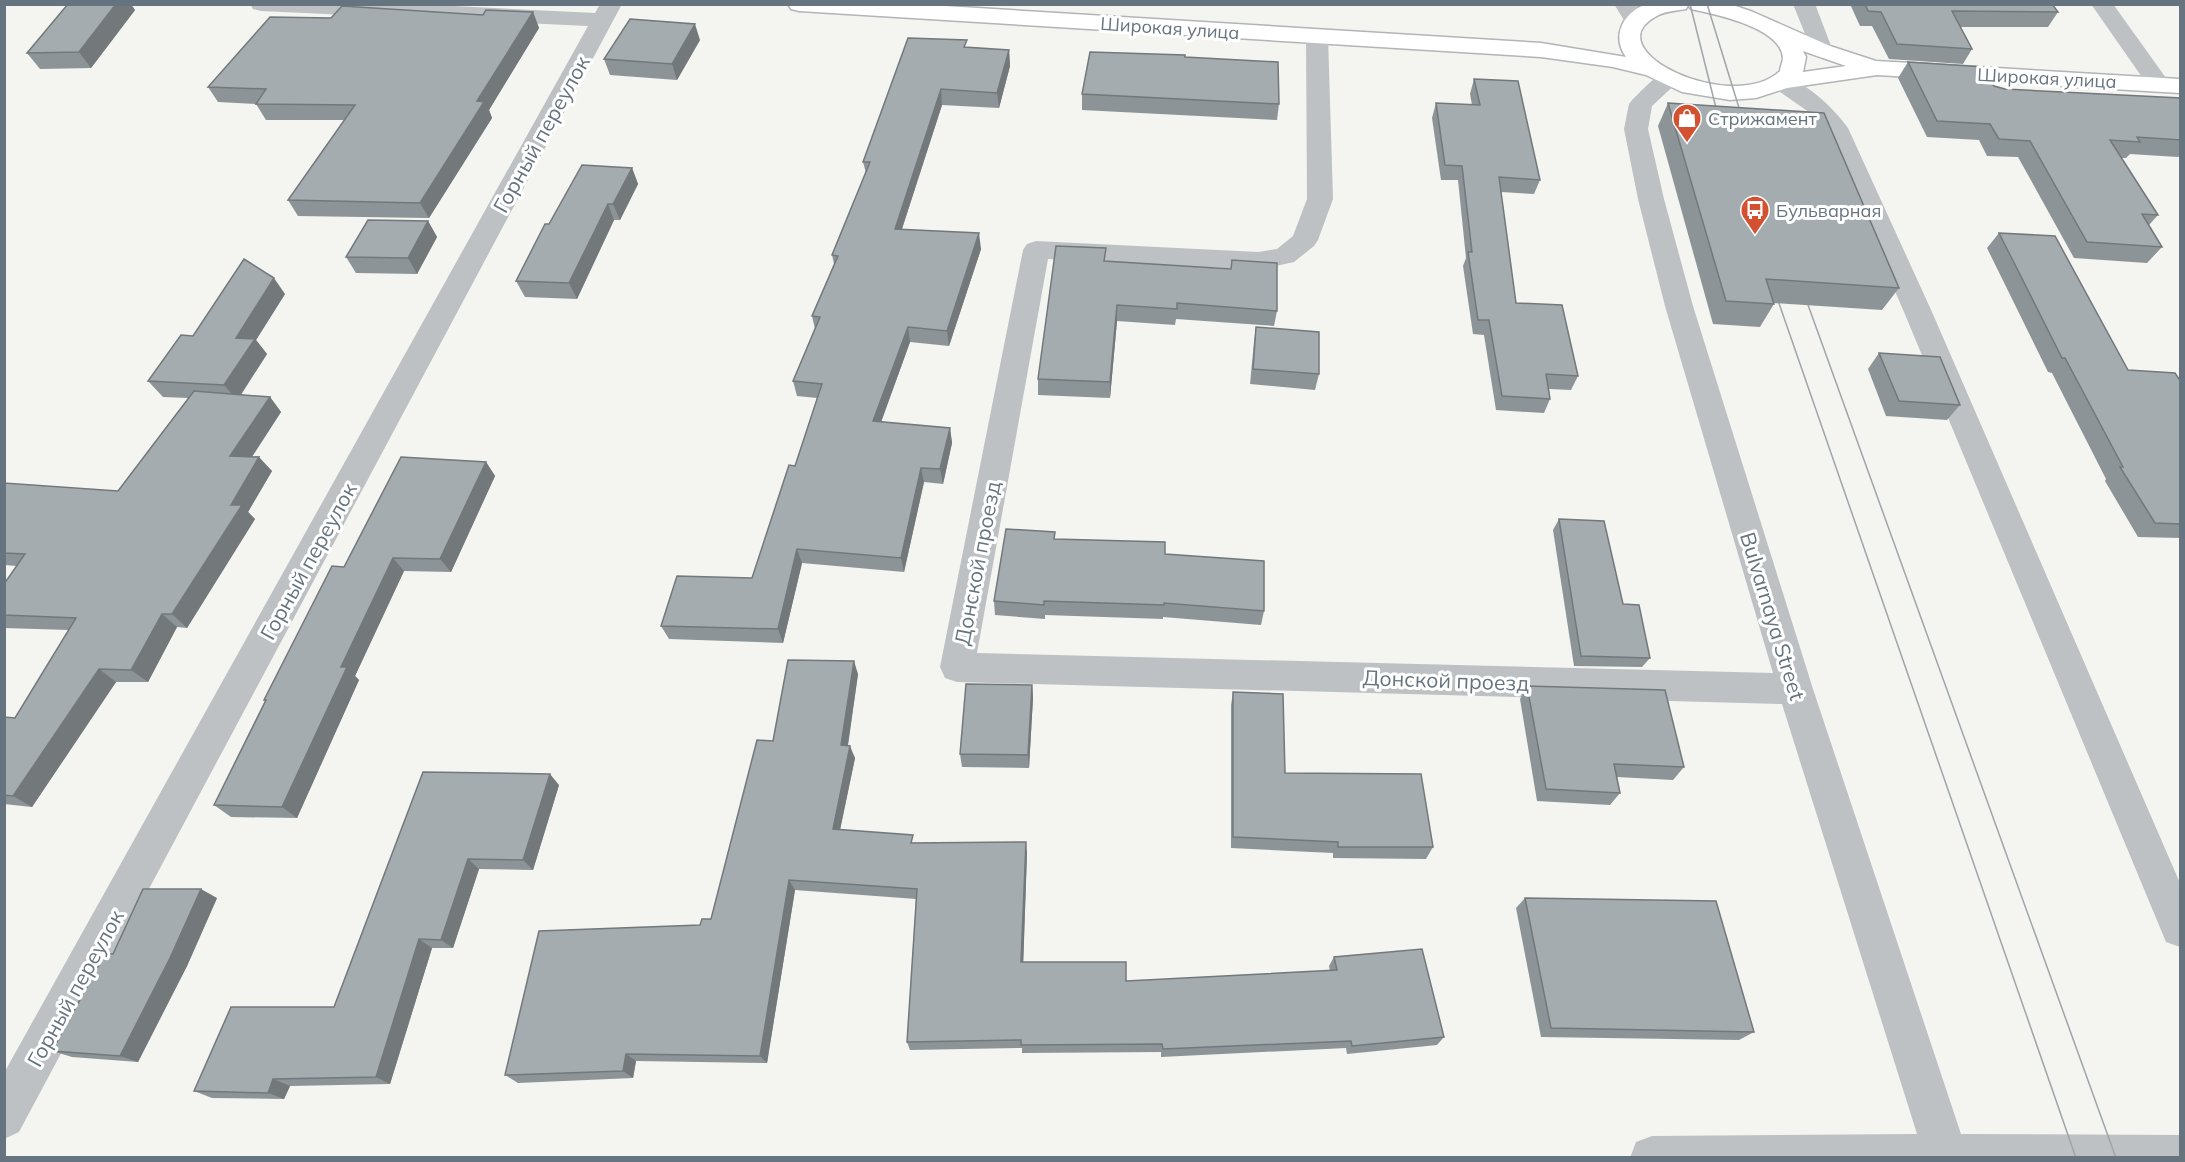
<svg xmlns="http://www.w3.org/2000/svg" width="2185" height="1162" font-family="Mulish,sans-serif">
  <rect width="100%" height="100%" fill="#f4f4f0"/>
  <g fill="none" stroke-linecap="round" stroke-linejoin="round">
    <g stroke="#b1b5b8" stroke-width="3">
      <path id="major" d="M788,4H913L1541,43L1626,57C1611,36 1623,13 1646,4H1730L1753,12L1830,46L1876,61L2180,79V93L1877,75L1787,88L1756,98L1730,100L1682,92L1646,75L1613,67L1541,57L799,11L791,9ZM1688,5L1691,9C1714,14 1781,27 1783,58C1783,62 1780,67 1780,71C1733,115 1595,51 1655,17C1664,11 1675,11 1686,9ZM1803,51L1846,66L1803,72L1806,57Z"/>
    </g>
    <g fill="#bdc1c4" fill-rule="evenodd">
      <path d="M250,4H412L595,13L600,4H622L19,1132L4,1139V1073L588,26L261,11L253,9Z"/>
      <path d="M1614,4H1636L1646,20L1643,25L1635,27L1627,25Z"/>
      <path d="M1793,4H1815L1833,51L1830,56L1822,58L1814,56Z"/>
      <path d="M2091,4H2113L2171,85L2167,90L2159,92L2151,90Z"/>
      <path d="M1317,30L1325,32L1328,37L1333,199L1318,240L1314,246L1294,262L1258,270L1048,259L977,653L1773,673L1665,306L1638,199L1624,129L1629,104L1633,99C1646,87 1658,69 1677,74L1681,79L1652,106L1648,129L1664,199L1693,306L1813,689L1961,1134L2180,1135V1158H1630L1636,1142L1652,1136L1917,1134L1782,704L957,682L945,678L940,667L1023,250L1027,244L1036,241L1258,252L1277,249L1293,236L1307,199L1306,37L1309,32Z"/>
      <path d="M1781,75C1805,81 1834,108 1848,128L1932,312L2180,883V947L2166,942L1904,312L1825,130L1813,115L1773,87L1769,82L1773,77Z"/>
    </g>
    <use href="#major" fill="#fff" fill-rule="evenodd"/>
    <g stroke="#9fa5a9" stroke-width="1.5">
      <path d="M1690,4L1720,124"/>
      <path d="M1707,4L1744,124"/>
      <path d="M1774,289L2076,1158"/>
      <path d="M1803,291L2116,1158"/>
    </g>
  </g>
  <g fill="#8d9497">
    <path d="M1850,4H2052L2058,12L2048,27H1960L1972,49L1963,64L1889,59L1872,26H1860Z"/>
    <path d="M135,10L91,68L40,69L27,53Z"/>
    <path d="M533,12L539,28L489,110L492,118L429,218L298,216L288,200L344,120H266L256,104L218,102L208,87L483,15Z"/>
    <path d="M700,40L677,80L610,75L604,59Z"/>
    <path d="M967,47L1009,50L1010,66L999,108L942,105L902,229L981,249L949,346L910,342L881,422L950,428L952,443L943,484L924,482L904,572L802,563L783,643L669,639L661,626L752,578L795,466L817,398L797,396L793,381L815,329L812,316L834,264L832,255L866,173L863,162Z"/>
    <path d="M1185,57L1279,104L1277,120L1082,110V94Z"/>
    <path d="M1908,62L2005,89L2181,98V155L2178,157L2130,154L2126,158H2121L2158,215L2149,225L2162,247L2147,263L2074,258L2018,157L1987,156L1979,140L1927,137L1898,78Z"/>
    <path d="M1474,79L1540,180L1534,194L1501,192L1516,303L1578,376L1571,390L1549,389L1550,399L1544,413L1496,410L1484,335L1473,334L1463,266L1466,258L1458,180H1441L1432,118L1436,103L1472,105L1470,94Z"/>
    <path d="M1668,103L1899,288L1882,310L1774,303V304L1760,327L1713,324L1658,126Z"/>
    <path d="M632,168L638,184L620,220H614L577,299L525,297L516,281L549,224Z"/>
    <path d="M428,221L437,237L417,274L356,273L346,257Z"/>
    <path d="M1999,233L2128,370L2181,382V538L2138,537L2105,481L2106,479L2052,373L2048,372L1987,248Z"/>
    <path d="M1232,260L1277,311L1274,326L1176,319L1175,325L1117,321L1110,398L1038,395V379L1106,261L1231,269Z"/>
    <path d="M285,294L256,340L267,354L241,395L270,397L281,412L252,457L272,471L248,512L255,519L187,628L177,627L148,682H116L32,807L4,804V717L15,718L69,630L4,628V584L17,566L4,565V483L118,491L188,398L163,397L148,381L193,336Z"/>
    <path d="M1256,327L1319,374L1315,390L1250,384L1254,342Z"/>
    <path d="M1879,353L1960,405L1947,420L1886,416L1868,369Z"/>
    <path d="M486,462L495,476L451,572L404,571L355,676L359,680L297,818L231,817L214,805L265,701L264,700L344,567Z"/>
    <path d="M1559,519L1623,604L1650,658L1642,667L1574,666L1553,530Z"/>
    <path d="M1055,539L1165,554L1264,611L1261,625L1163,617V619L1045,615V619L995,615L994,601Z"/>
    <path d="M858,674L848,746L855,758L840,829L915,843L1027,853L1023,962L1126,981L1330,971L1329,966L1334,957L1444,1037L1437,1045L1347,1054L1346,1048L1161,1057V1052L1022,1053V1048L910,1050L907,1042L916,899L795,890L767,1063L636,1061L633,1078L518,1083L505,1075L700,925L711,919L773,741Z"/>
    <path d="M1032,685L1033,698L1029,768L962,767L960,754Z"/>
    <path d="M1527,686L1684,767L1673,780L1617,777L1620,793L1610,805L1537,801L1520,699Z"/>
    <path d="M1233,692L1285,773L1433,847L1426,859L1333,858V853L1231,848V705Z"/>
    <path d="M423,772L559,785L533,870L479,869L453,948H432L390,1084L290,1086L284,1099L212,1098L194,1091L334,1007Z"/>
    <path d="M217,898L187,966L138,1062L72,1057L52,1051L113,954Z"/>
    <path d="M1525,898L1754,1032L1739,1040L1541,1037L1516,908Z"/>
  </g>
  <g fill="#73787b">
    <path d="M116,4H131L135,10L91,68L79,52Z"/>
    <path d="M533,12L539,28L489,110L492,118L429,218L420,203L477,101Z"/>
    <path d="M695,24L700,40L677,80L672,64Z"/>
    <path d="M1009,50L1010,66L999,108L997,93Z"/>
    <path d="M941,89L942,105L897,244L895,229Z"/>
    <path d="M632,168L638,184L620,220L613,204Z"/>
    <path d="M608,204L614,220L577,299L569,283Z"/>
    <path d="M428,221L437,237L417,274L408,258Z"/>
    <path d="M979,233L981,249L949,346L947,331Z"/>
    <path d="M274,278L285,294L256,340L267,354L237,400L224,385L236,338Z"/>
    <path d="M1117,305V321L1110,398V382Z"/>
    <path d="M908,327L910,342L876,436L873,421Z"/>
    <path d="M270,397L281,412L243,470L230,456Z"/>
    <path d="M950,428L952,443L943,484L940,469Z"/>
    <path d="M259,457L272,471L248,512L255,519L187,628L172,614L231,505Z"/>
    <path d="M486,462L495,476L451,572L440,559Z"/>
    <path d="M921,468L924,482L904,572L901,558Z"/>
    <path d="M797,549L802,563L783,643L778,629Z"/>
    <path d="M393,558L404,571L355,676L359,680L297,818L282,807L341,667Z"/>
    <path d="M162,614L177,627L148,682L131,670Z"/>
    <path d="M854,661L858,674L846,757L841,745Z"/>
    <path d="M99,669L116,682L32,807L13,796Z"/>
    <path d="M1032,685L1033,698L1029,768L1028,755Z"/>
    <path d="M850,746L855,758L838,840L833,829Z"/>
    <path d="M550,774L559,785L533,870L523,860Z"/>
    <path d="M1026,842L1027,853L1023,971L1021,962Z"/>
    <path d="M468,859L479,869L453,948L441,940Z"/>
    <path d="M789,880L795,890L767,1063L760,1056Z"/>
    <path d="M201,889L217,898L187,966L138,1062L120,1056Z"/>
    <path d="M419,939L432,948L390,1084L376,1077Z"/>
    <path d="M626,1054L636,1061L633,1078L623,1071Z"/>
    <path d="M273,1079L290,1086L284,1099L268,1093Z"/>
  </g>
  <g fill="#a4acb0" stroke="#73787b" stroke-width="1.5">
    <path d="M68,4H116L79,52L27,53Z"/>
    <path d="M1865,4H2052L2058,12L1952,11L1972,49L1897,44L1881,12L1868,11Z"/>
    <path d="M342,6L483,15L486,10L533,12L477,101L484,102L420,203L288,200L355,105L256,104L266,89L208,87L270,17L331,18Z"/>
    <path d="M630,19L695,24L672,64L604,59Z"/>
    <path d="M908,38L967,40L964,47L1009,50L997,93L941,89L895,229L979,233L947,331L908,327L873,421L950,428L940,469L921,468L901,558L797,549L778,629L661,626L677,576L752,578L789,465L795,466L822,384L793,381L820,317L812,316L838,256L832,255L870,162H863Z"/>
    <path d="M1090,52L1185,55V57L1278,62L1279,104L1082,94Z"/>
    <path d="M1908,62L1984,67L1994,86L2005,89L2181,98V140L2137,137L2140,142L2110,140L2158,215L2142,214L2162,247L2087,242L2030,141L1999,139L1990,124L1937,121Z"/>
    <path d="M1474,79L1518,81L1540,180L1499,177L1516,303L1562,305L1578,376L1546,374L1550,399L1502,396L1489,320H1478L1468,252H1472L1462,166L1445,165L1436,103L1480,105Z"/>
    <path d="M1668,103L1824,113L1899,288L1766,279L1774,304L1726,301Z"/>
    <path d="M582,165L632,168L613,204H608L569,283L516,281L545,224H549Z"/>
    <path d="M368,220L428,221L408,258L346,257Z"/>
    <path d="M1999,233L2055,236L2128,370L2175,373L2181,382V524L2155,523L2120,467H2123L2065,358H2062Z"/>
    <path d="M1056,246L1106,248L1104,261L1231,269L1232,260L1277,263V311L1177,303V309L1117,305L1110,382L1038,379Z"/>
    <path d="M244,259L274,278L236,338L255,339L224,385L148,381L181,335L193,336Z"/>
    <path d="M1256,327L1319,332V374L1253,369Z"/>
    <path d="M1879,353L1940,357L1960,405L1899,401Z"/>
    <path d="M194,391L270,397L230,456L259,457L231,505H242L172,614H162L131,670L99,669L13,796L4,795V717L15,718L76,618L4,615V584L25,554L4,553V483L118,491Z"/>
    <path d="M401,457L486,462L440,559L393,558L341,667H347L282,807L214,805L266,700H264L332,566L344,567Z"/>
    <path d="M1559,519L1604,521L1623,604L1639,605L1650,658L1581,656Z"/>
    <path d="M1006,529L1055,532L1054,539L1165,542V554L1264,561V611L1164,603V605L1044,601V605L994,601Z"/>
    <path d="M788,660L854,661L841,745L850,746L833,829L913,835L911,843L1026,842L1021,962H1126V981L1337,970L1334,957L1422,949L1444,1037L1352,1046L1351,1041L1163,1049L1162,1044L1021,1045V1040L907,1042L917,889L789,880L760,1056L626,1054L623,1071L505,1075L539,931L700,925L702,919H711L757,740L773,741Z"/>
    <path d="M966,684L1032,685L1028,755L960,754Z"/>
    <path d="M1527,686L1665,690L1684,767L1614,764L1620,793L1546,789Z"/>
    <path d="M1233,692L1283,694L1285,773L1421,774L1433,847H1338V842L1233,837Z"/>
    <path d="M423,772L550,774L523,860L468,859L441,940L419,939L376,1077L273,1079L268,1093L194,1091L231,1007H334Z"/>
    <path d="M143,889H201L170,958L120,1056L52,1051L105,954H113Z"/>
    <path d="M1525,898L1716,901L1754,1032L1551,1028Z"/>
  </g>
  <defs>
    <g id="shop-pin" transform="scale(1.5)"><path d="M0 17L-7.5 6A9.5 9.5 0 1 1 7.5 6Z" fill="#d35130" stroke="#fff"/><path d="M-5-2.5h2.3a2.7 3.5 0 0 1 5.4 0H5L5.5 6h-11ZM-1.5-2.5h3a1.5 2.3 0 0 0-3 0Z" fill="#fff"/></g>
    <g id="bus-pin" transform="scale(1.5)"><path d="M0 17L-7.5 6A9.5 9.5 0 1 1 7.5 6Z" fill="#d35130" stroke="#fff"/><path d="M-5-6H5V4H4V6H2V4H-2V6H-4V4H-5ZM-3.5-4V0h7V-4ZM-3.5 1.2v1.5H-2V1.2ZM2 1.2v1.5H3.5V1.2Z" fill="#fff"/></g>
  </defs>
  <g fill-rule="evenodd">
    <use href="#shop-pin" x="1687" y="118"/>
    <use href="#bus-pin" x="1755" y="210"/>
  </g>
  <g text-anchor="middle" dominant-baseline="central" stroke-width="6" stroke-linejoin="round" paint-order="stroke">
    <g font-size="18" fill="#65747f" stroke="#fff">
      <text transform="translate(1170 28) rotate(4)">Широкая улица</text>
      <text transform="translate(2047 78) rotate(3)">Широкая улица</text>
    </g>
    <g font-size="18" fill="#65747f" stroke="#fff" text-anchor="start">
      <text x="1708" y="118">Стрижамент</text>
      <text x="1776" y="210">Бульварная</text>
    </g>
    <g font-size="21" fill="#65747f" stroke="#fff">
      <text transform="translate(541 134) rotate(-61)">Горный переулок</text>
      <text transform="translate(308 561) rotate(-61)">Горный переулок</text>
      <text transform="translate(977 563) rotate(-79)">Донской проезд</text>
      <text transform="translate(1773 616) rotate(73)">Bulvarnaya Street</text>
      <text transform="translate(1446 680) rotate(2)">Донской проезд</text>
      <text transform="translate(75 988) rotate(-61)">Горный переулок</text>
    </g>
  </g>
  <rect width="2185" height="1162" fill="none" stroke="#65747f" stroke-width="12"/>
</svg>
